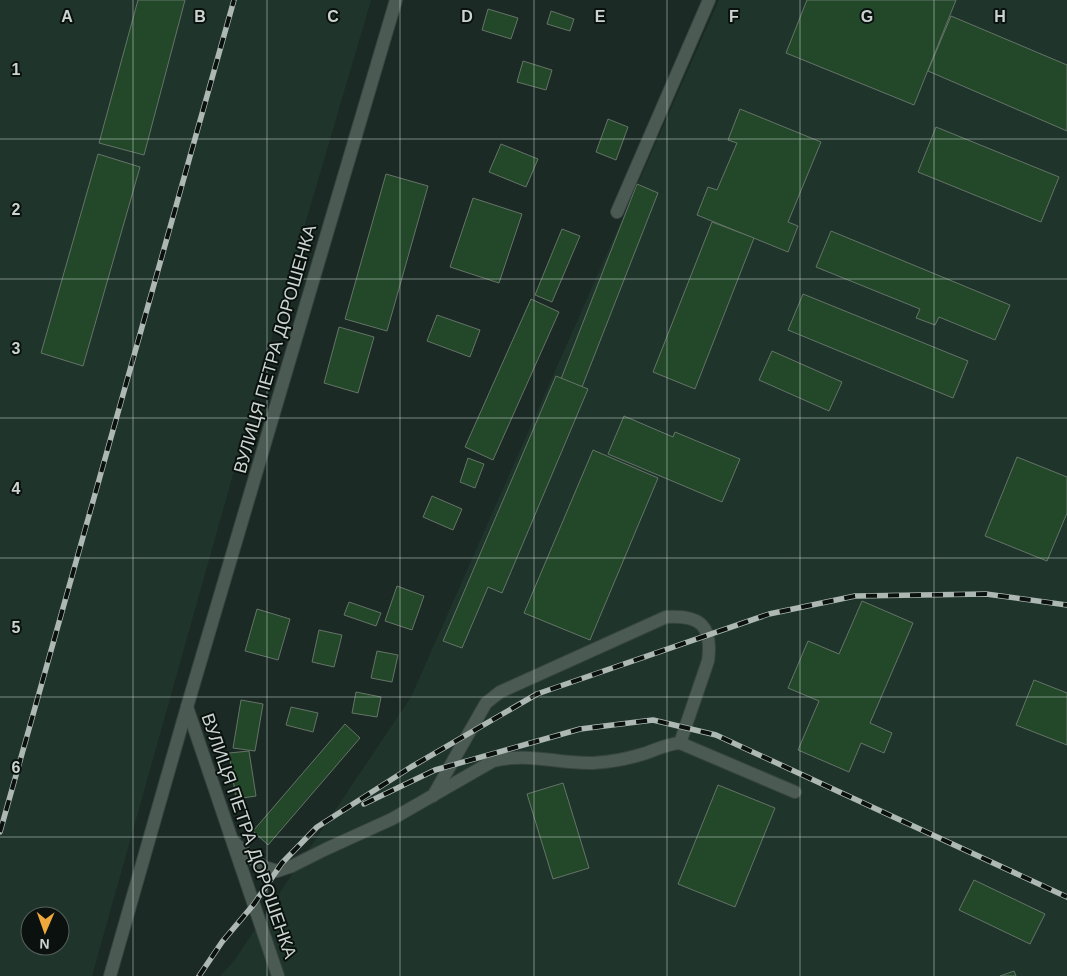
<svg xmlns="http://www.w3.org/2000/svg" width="1067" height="976" font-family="Arial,sans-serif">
  <rect width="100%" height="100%" fill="#1b2a24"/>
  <g fill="#1f352c" fill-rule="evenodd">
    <path d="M0,0H371L266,357L92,976H0ZM30,916H60V946H30Z"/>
    <path d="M719,0H1067V976H220L234,961L411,697Z"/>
  </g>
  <g fill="#224829" stroke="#667368">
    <path d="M138,0H185L144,155L99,143Z"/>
    <path d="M807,0H956L914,105L786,53Z"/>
    <path d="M488,9L518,18L511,39L482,30Z"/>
    <path d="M551,11L574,19L570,31L547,24Z"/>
    <path d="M951,16L1067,65V131L928,71Z"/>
    <path d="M523,61L552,70L546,90L517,82Z"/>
    <path d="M740,109L821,142L788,222L798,226L788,252L697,215L708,187L717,190L737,143L728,140Z"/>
    <path d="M608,119L628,127L616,160L596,152Z"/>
    <path d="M936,127L1059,177L1041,222L918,172Z"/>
    <path d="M501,144L538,159L526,187L489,172Z"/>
    <path d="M98,154L140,167L83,366L41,353Z"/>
    <path d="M386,174L428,186L387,331L345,319Z"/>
    <path d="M637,184L658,193L582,387L561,379Z"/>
    <path d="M473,198L522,214L499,283L450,267Z"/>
    <path d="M712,222L754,238L695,389L653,372Z"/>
    <path d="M562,229L580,236L552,302L535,295Z"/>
    <path d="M831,231L1010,305L995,340L939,317L935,325L916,318L920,309L816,267Z"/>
    <path d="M803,294L968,361L953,398L788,330Z"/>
    <path d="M531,299L559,312L493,460L465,447Z"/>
    <path d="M437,315L480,330L470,357L427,341Z"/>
    <path d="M339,327L374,337L358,393L324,383Z"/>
    <path d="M772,351L842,382L829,411L759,380Z"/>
    <path d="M556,376L588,389L502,593L488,587L462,648L443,641Z"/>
    <path d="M624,416L673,437L675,432L740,459L722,502L608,454Z"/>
    <path d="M593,450L658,478L590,640L524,613Z"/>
    <path d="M1017,457L1067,477V513L1047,561L985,536Z"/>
    <path d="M468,458L484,464L475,488L460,482Z"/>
    <path d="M432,496L462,509L453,530L423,517Z"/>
    <path d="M397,586L424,596L412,630L385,621Z"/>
    <path d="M862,601L913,623L870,723L892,733L884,753L861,743L849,772L798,750L819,701L788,688L808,641L839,654Z"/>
    <path d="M349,602L381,613L376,626L344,615Z"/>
    <path d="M257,609L290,619L278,660L245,651Z"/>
    <path d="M319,630L342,635L334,667L312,662Z"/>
    <path d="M377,651L398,655L392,682L371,678Z"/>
    <path d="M1034,680L1067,693V745L1016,725Z"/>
    <path d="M356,692L381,697L377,717L352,713Z"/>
    <path d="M241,700L263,704L255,751L233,748Z"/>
    <path d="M291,707L318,713L313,732L286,725Z"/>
    <path d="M345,724L360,738L268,845L253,831Z"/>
    <path d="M249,751L256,796L236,799L229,753Z"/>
    <path d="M563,783L589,868L553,879L527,794Z"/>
    <path d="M718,785L775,808L735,907L678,884Z"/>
    <path d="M974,880L1045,914L1030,944L959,910Z"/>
    <path d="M1014,971L1016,976H1000Z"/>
  </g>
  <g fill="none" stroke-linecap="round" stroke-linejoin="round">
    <g stroke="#384440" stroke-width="14">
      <g id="minor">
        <path d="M617,212L709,0"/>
        <path d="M187,707L278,976"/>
        <path d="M433,796L486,703L500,692L666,617C700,615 713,625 708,661L680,743"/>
        <path d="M233,841L251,858L264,867L277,871L292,866L326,849L392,819L493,761C528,752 558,764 593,763C610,762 627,759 643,754C656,750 666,744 680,743L795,792"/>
        <path d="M110,976L187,707L396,0"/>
      </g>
    </g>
    <use href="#minor" stroke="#4b5b54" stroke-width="12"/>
    <g stroke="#adb7b3" stroke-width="5.5">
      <g id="rail">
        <path d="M364,804L435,770L580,729L653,720L716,735L1067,897"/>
        <path d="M0,832L234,0"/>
        <path d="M199,976L222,942L254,904L282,863L317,827L411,767L537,694L769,614L855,596L986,594L1067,605"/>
      </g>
    </g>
    <use href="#rail" stroke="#0a110e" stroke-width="4" stroke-dasharray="11" stroke-linecap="butt"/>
  </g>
  <path fill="none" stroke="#cbd4d0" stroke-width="1" stroke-opacity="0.55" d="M133,0V976M267,0V976M400,0V976M534,0V976M667,0V976M800,0V976M934,0V976M0,139H1067M0,279H1067M0,418H1067M0,558H1067M0,697H1067M0,837H1067"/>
  <g text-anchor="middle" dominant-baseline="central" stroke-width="4" stroke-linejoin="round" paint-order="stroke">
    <g font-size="18" fill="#cbd4d0" stroke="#0a110e">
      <text transform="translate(275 349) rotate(-74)">ВУЛИЦЯ ПЕТРА ДОРОШЕНКА</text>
      <text transform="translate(249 836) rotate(71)">ВУЛИЦЯ ПЕТРА ДОРОШЕНКА</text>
    </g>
  </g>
  <g font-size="16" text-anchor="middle" font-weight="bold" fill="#cbd4d0" stroke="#0a110e" stroke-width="4" stroke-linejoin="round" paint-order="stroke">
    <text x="67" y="22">A</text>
    <text x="200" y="22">B</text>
    <text x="333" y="22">C</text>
    <text x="467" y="22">D</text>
    <text x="600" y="22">E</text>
    <text x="734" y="22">F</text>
    <text x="867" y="22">G</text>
    <text x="1000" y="22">H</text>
    <text x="16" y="75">1</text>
    <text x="16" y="215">2</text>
    <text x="16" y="354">3</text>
    <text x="16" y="494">4</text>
    <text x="16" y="633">5</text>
    <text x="16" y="773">6</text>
  </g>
  <g transform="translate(45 931) rotate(182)"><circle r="24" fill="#0a110e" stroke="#575f5c"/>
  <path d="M0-4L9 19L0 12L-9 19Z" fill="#eea83c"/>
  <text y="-8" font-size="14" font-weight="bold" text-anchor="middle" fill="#cbd4d0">N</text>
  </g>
</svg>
